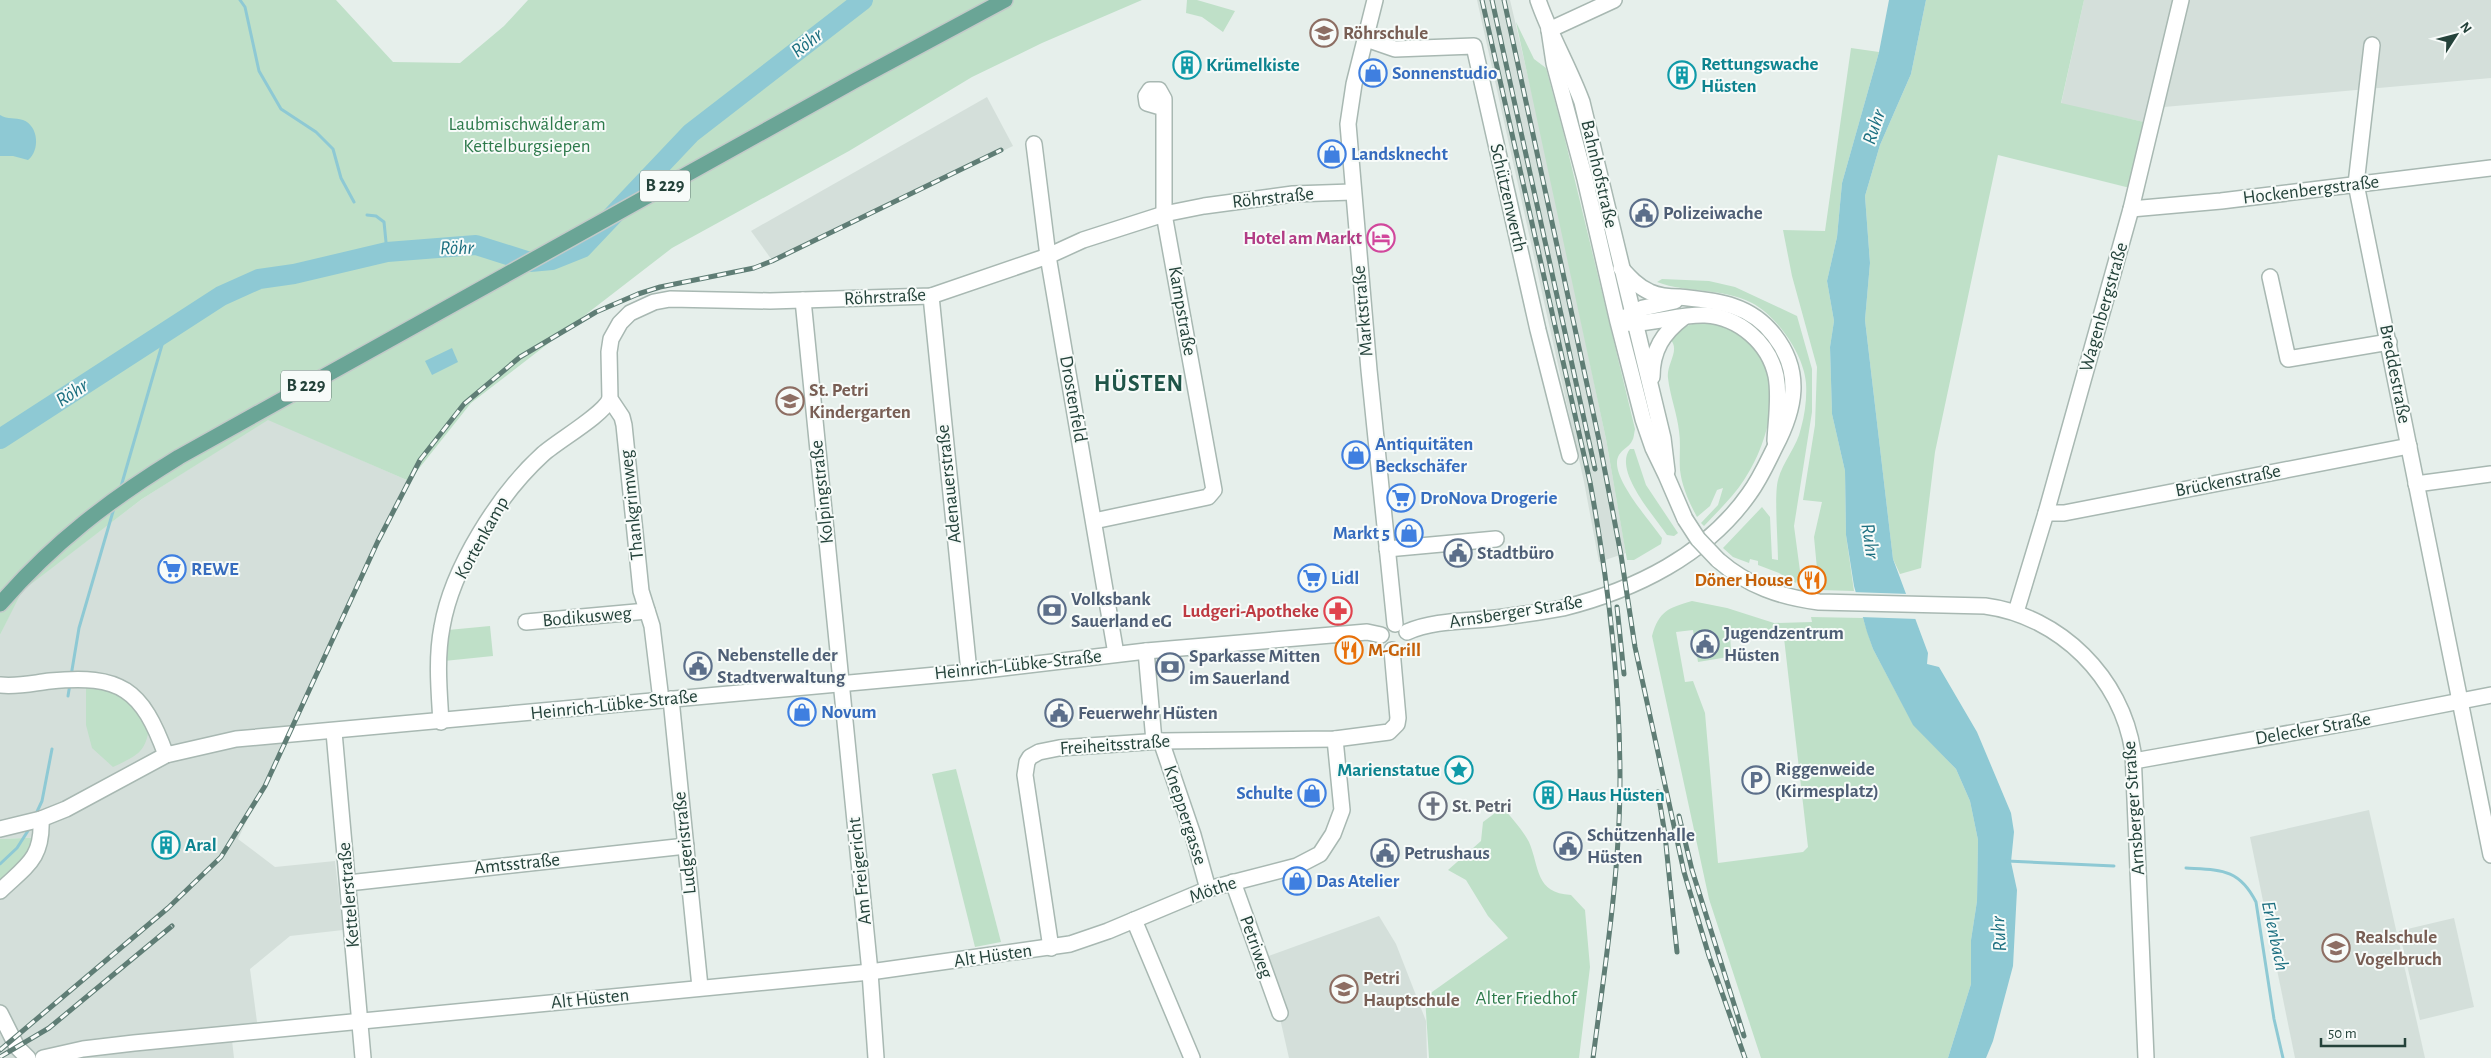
<svg xmlns="http://www.w3.org/2000/svg" width="2491" height="1058" font-family="'Alegreya Sans',sans-serif">
  <rect width="100%" height="100%" fill="#e6efeb"/>
  <g fill="#d4dfda">
    <path d="M1477,0H1510L1543,140L1606,439L1626,553L1599,562L1584,482Z"/>
    <path d="M2084,0H2491V78L2164,107L2149,105L2144,122L2061,104Z"/>
    <path d="M987,97L1013,146L774,263L751,231Z"/>
    <path d="M268,419L409,481L238,839L275,867L335,861L343,930L290,936L250,969L259,1037L232,1040L234,1058H0V885L48,837L0,839V635L21,591L142,499Z"/>
    <path d="M2369,810L2425,1058H2295L2250,837Z"/>
    <path d="M1379,916L1396,944L1426,1021L1427,1058H1289L1266,957Z"/>
    <path d="M2454,918L2474,1007L2420,1020L2399,931Z"/>
  </g>
  <g fill="#bfe0c8" fill-rule="evenodd">
    <path d="M0,0H336L393,62L460,63L504,26L528,0H1142L1042,43L972,77L849,151L672,248L471,403L409,481L268,420L142,499L22,591L0,635Z"/>
    <path d="M1187,0H1197L1235,11L1223,32L1202,17L1186,13Z"/>
    <path d="M1926,0H2084L2061,103L2144,122L2130,188L1998,155L1935,452L1921,568L1900,574L1893,559L1865,320L1870,263L1865,196L1880,145L1911,74Z"/>
    <path d="M1516,22L1534,59L1546,68L1563,131L1635,429C1634,433 1634,438 1632,441C1628,449 1618,450 1617,462C1616,483 1650,521 1662,538L1661,544L1634,560H1627L1606,439Z"/>
    <path d="M1851,48L1879,52L1842,183L1837,237L1827,281L1834,321L1830,347L1832,414L1845,471L1846,535L1854,591L1819,590L1814,537L1822,502L1803,500L1815,425L1817,367L1792,276L1783,230L1825,231Z"/>
    <path d="M1662,279L1709,281L1735,287L1797,316L1812,369V412L1794,526L1800,571L1796,583L1779,573L1758,565V561L1750,559L1749,563L1733,557L1723,548L1762,507L1770,517L1772,559L1778,560C1778,541 1774,495 1778,480C1783,461 1797,447 1801,428C1805,414 1807,397 1806,383C1804,355 1777,316 1752,303C1721,287 1689,294 1657,282Z"/>
    <path d="M1705,322C1788,337 1782,422 1744,480C1733,497 1718,511 1704,526L1701,523L1718,505L1723,488L1717,490L1710,506L1697,517C1689,502 1682,487 1680,470C1679,457 1681,444 1679,431C1677,413 1670,396 1668,378C1666,364 1681,350 1670,339C1681,327 1689,323 1705,322Z"/>
    <path d="M1630,449H1634L1646,485L1678,533L1674,536L1667,535C1654,516 1613,470 1630,449Z"/>
    <path d="M1692,601L1727,608L1774,623L1812,622L1811,617L1863,618L1873,649L1913,724L1956,769L1970,801L1978,840L1977,901L1971,940V984L1948,1058H1761L1709,899L1652,636C1659,611 1668,608 1692,601ZM1693,630L1698,662L1728,657L1731,651L1730,635L1760,633L1768,639L1784,638L1808,847L1803,852L1718,863L1705,713L1693,681L1685,682L1676,632Z"/>
    <path d="M490,626L493,656L444,661L448,630Z"/>
    <path d="M86,687C118,691 132,699 149,727C146,753 136,756 113,767L92,748L86,725Z"/>
    <path d="M956,769L1001,942L975,947L932,774Z"/>
    <path d="M1503,807C1511,818 1523,830 1529,842C1540,868 1535,893 1571,895L1585,910L1590,967L1579,1058H1429L1425,997L1508,938L1488,916L1466,880L1448,870L1481,841L1483,822Z"/>
    <path d="M49,837L0,885V839Z"/>
  </g>
  <g fill="#8ec9d4">
    <path d="M1889,0H1926L1911,74L1880,145L1865,196L1870,263L1865,320L1893,559L1928,653L1927,664L1939,667L1977,732L2011,813L2014,832L2011,862L2017,890L2013,966L1993,1041L1986,1058H1948L1971,984V940L1977,901L1978,840L1970,801L1956,769L1913,725L1873,649L1867,632L1854,586L1846,535L1845,471L1832,414L1830,347L1834,321L1827,281L1837,237L1842,183L1879,52Z"/>
    <path d="M0,115C8,120 15,117 23,120C39,126 40,151 28,160L13,156H0Z"/>
    <path d="M452,348L458,362L432,375L425,361Z"/>
  </g>
  <path fill="#e6efeb" d="M1852,592L1909,594L1917,619L1860,617Z"/>
  <g fill="none" stroke-linecap="round" stroke-linejoin="round">
    <g stroke="#8ec9d4" stroke-width="3">
      <path d="M240,0L245,7L259,71L281,109L316,132L333,149L341,178L354,202"/>
      <path d="M367,215L376,216L384,222L387,252"/>
      <path d="M120,490L166,331"/>
      <path d="M71,676L79,628L114,508"/>
      <path d="M68,696L70,684"/>
      <path d="M35,816L42,801L52,749"/>
      <path d="M2007,861L2114,866"/>
      <path d="M0,864L17,848L31,826"/>
      <path d="M2186,868C2220,870 2239,868 2256,902L2274,1019L2283,1058"/>
    </g>
    <path stroke="#8ec9d4" stroke-width="20" d="M0,439L221,296L259,279L294,274L387,252L476,245L530,262L552,260L582,248L691,133L863,0"/>
    <g stroke="#a8b8b2" stroke-width="18">
      <g id="minor">
        <path d="M1375,0L1354,84L1348,124L1369,370L1395,624"/>
        <path d="M1538,0C1550,35 1569,67 1582,102L1663,438L1667,471"/>
        <path d="M1549,30L1554,63L1585,179L1618,322L1643,419L1653,448L1666,475L1685,519"/>
        <path d="M1549,30L1614,0"/>
        <path d="M1366,39L1395,49L1474,46L1538,330L1570,456"/>
        <path d="M2372,45L2356,184L2491,855"/>
        <path d="M1034,144L1048,256L1116,654"/>
        <path d="M2131,209L2221,201L2491,168"/>
        <path d="M2270,277L2288,359L2389,342"/>
        <path d="M931,296L969,672"/>
        <path d="M803,300L870,972L876,1058"/>
        <path d="M1624,318L1643,308L1675,301"/>
        <path d="M1624,323C1652,325 1678,314 1705,315C1739,317 1769,343 1776,376C1780,397 1776,420 1775,441"/>
        <path d="M1652,377C1652,350 1663,333 1684,317"/>
        <path d="M2416,484L2491,474"/>
        <path d="M2046,513H2064L2409,446"/>
        <path d="M1094,521L1208,497L1214,490L1164,214V99L1159,90H1150L1146,96L1147,103L1164,108"/>
        <path d="M1387,549L1496,539"/>
        <path d="M1718,560C1748,586 1780,597 1819,602L1985,606C2060,616 2122,678 2133,752L2146,1058"/>
        <path d="M2016,612L2046,513L2131,209L2181,0"/>
        <path d="M526,622L647,611"/>
        <path d="M1407,632C1437,619 1472,622 1504,617C1523,614 1544,612 1563,608C1635,590 1706,555 1749,494C1760,479 1767,463 1775,447C1795,409 1803,372 1774,335C1749,303 1716,301 1679,297C1670,297 1659,296 1650,292C1638,287 1629,277 1621,268"/>
        <path d="M1146,651L1154,741"/>
        <path d="M0,685C18,687 33,683 50,681C121,674 142,689 166,755"/>
        <path d="M671,699L700,987"/>
        <path d="M661,700L652,626L641,591L624,425L622,417L610,399L609,352L611,339L620,323L630,313L654,302L670,299L770,301L931,296L1048,256L1083,240L1164,214L1204,206L1293,194L1352,192"/>
        <path d="M441,722C439,690 436,658 442,627C452,568 499,494 543,454C559,440 603,415 610,399"/>
        <path d="M334,732L363,1058"/>
        <path d="M1161,741L1193,835L1208,889"/>
        <path d="M2134,761L2358,721L2491,695"/>
        <path d="M0,829L41,819L66,809L166,755L236,739L969,672L1146,651L1367,632L1381,635"/>
        <path d="M1233,882L1280,1013"/>
        <path d="M348,883L686,846"/>
        <path d="M0,891C26,866 43,859 41,819"/>
        <path d="M1134,920L1192,1058"/>
        <path d="M1051,948L1025,775L1027,762L1030,757L1039,752L1059,748L1161,741L1335,739L1389,732L1397,724L1398,718L1392,650"/>
        <path d="M0,1013L17,1047L28,1058"/>
        <path d="M43,1058L83,1049L134,1043L870,972L1070,944L1108,931L1208,889L1297,866L1320,854L1333,834L1342,810L1335,739"/>
      </g>
    </g>
    <g stroke="#c2cac8" stroke-width="18">
      <path id="major" d="M0,604C54,542 109,500 179,457L856,80L1005,0"/>
    </g>
    <use href="#minor" stroke="#fff" stroke-width="15"/>
    <use href="#major" stroke="#6aa596" stroke-width="15"/>
    <g stroke="#5f7d75" stroke-width="5">
      <g id="rail">
        <path d="M1482,0L1590,482C1608,580 1620,679 1620,779C1620,872 1605,966 1593,1058"/>
        <path d="M1492,0L1595,469"/>
        <path d="M1504,0L1599,440L1621,555L1635,647L1684,872L1709,956L1745,1058"/>
        <path d="M1617,607L1624,674"/>
        <path d="M1658,792L1665,835L1677,952"/>
        <path d="M1679,816L1692,870L1744,1036"/>
        <path d="M0,1050L168,908L221,857L265,786L378,541L420,460L464,404L520,357L596,312L638,294L660,287L754,268L772,261L1001,150"/>
        <path d="M0,1057L49,1028L172,926"/>
      </g>
    </g>
    <use href="#rail" stroke="#f7fbf9" stroke-width="3" stroke-dasharray="9" stroke-linecap="butt"/>
    <g stroke="#a8b8b2" stroke-width="18" stroke-linecap="butt">
      <path id="minor-bridge" d="M1685,519L1698,539L1718,560"/>
    </g>
    <use href="#minor-bridge" stroke="#fff" stroke-width="15"/>
  </g>
  <defs>
    <g id="school-ring" transform="scale(1.4375)"><circle r="9.5" fill="#f7fbf9" stroke="#8d6e63" stroke-width="1.5"/><path d="M0-5L7-2L0 1L-7-2ZM-4 1L0 2.5L4 1V4Q0 6-4 4Z" fill="#8d6e63"/></g>
    <g id="building-ring" transform="scale(1.4375)"><circle r="9.5" fill="#f7fbf9" stroke="#0f9aa8" stroke-width="1.5"/><path d="M-4-6H4V6H1V3H-1V6H-4ZM-2.5-4.3h1.7v1.8h-1.7ZM.8-4.3h1.7v1.8H.8ZM-2.5-1h1.7V.8h-1.7ZM.8-1h1.7V.8H.8Z" fill="#0f9aa8"/></g>
    <g id="shop-ring" transform="scale(1.4375)"><circle r="9.5" fill="#f7fbf9" stroke="#3f7fe0" stroke-width="1.5"/><path d="M-5-2.5h2.3a2.7 3.5 0 0 1 5.4 0H5L5.5 6h-11ZM-1.5-2.5h3a1.5 2.3 0 0 0-3 0Z" fill="#3f7fe0"/></g>
    <g id="civic-ring" transform="scale(1.4375)"><circle r="9.5" fill="#f7fbf9" stroke="#5c6f8a" stroke-width="1.5"/><path d="M-.6-6.5H3V-4.5H.6V-3L4-1V1h2V6H-6V1h2V-1L-.6-3ZM-1.2 2.5V6h2.4V2.5Z" fill="#5c6f8a"/></g>
    <g id="hotel-ring" transform="scale(1.4375)"><circle r="9.5" fill="#f7fbf9" stroke="#d1479c" stroke-width="1.5"/><path d="M-6-4.5h1.5V1H6V5H4.5V3h-9V5H-6ZM-4 0a1.8 1.8 0 1 1 3.6 0ZM.5 0V-2.5h3Q6-2.5 6 0Z" fill="#d1479c"/></g>
    <g id="supermarket-ring" transform="scale(1.4375)"><circle r="9.5" fill="#f7fbf9" stroke="#3f7fe0" stroke-width="1.5"/><path d="M-6-5.5h2.5l.6 2H6L4.5 2H-2.5L-4.4-4H-6ZM-1.5 3.2a1.3 1.3 0 1 0 .1 0ZM3 3.2a1.3 1.3 0 1 0 .1 0Z" fill="#3f7fe0"/></g>
    <g id="restaurant-ring" transform="scale(1.4375)"><circle r="9.5" fill="#f7fbf9" stroke="#e8710a" stroke-width="1.5"/><path d="M-5-6h1v4h1v-4h1v4h1v-4h1v5L-1.5 .5V6h-2V.5L-5-1ZM5-6V6H3V1.5H1.5Q1.5-4 5-6Z" fill="#e8710a"/></g>
    <g id="bank-ring" transform="scale(1.4375)"><circle r="9.5" fill="#f7fbf9" stroke="#5c6f8a" stroke-width="1.5"/><path d="M-6-4H6V4H-6ZM0-2.3a2.3 2.3 0 1 0 0 4.6a2.3 2.3 0 1 0 0-4.6Z" fill="#5c6f8a"/></g>
    <g id="pharmacy-ring" transform="scale(1.4375)"><circle r="9.5" fill="#f7fbf9" stroke="#e0444e" stroke-width="1.5"/><path d="M-2-6h4v4h4v4h-4v4h-4v-4h-4v-4h4Z" fill="#e0444e"/></g>
    <g id="sight-ring" transform="scale(1.4375)"><circle r="9.5" fill="#f7fbf9" stroke="#0f9aa8" stroke-width="1.5"/><path d="M0-6L1.8-2.2L6-1.7L2.9 1.2L3.7 5.4L0 3.3L-3.7 5.4L-2.9 1.2L-6-1.7L-1.8-2.2Z" fill="#0f9aa8"/></g>
    <g id="parking-ring" transform="scale(1.4375)"><circle r="9.5" fill="#f7fbf9" stroke="#5c6f8a" stroke-width="1.5"/><path d="M-3.5-5.5H1a3.5 3.5 0 0 1 0 7H-1V5.5H-3.5ZM-1-3.4V-.6H.8a1.4 1.4 0 0 0 0-2.8Z" fill="#5c6f8a"/></g>
    <g id="church-ring" transform="scale(1.4375)"><circle r="9.5" fill="#f7fbf9" stroke="#6b7280" stroke-width="1.5"/><path d="M-1.2-6h2.4v3.5h3.3v2.4h-3.3V6h-2.4V-.1h-3.3v-2.4h3.3Z" fill="#6b7280"/></g>
  </defs>
  <g fill-rule="evenodd">
    <use href="#school-ring" x="1324" y="33"/>
    <use href="#building-ring" x="1187" y="65"/>
    <use href="#shop-ring" x="1373" y="73"/>
    <use href="#building-ring" x="1682" y="75"/>
    <use href="#shop-ring" x="1332" y="154"/>
    <use href="#civic-ring" x="1644" y="213"/>
    <use href="#hotel-ring" x="1381" y="238"/>
    <use href="#school-ring" x="790" y="401"/>
    <use href="#shop-ring" x="1356" y="455"/>
    <use href="#supermarket-ring" x="1401" y="498"/>
    <use href="#shop-ring" x="1409" y="533"/>
    <use href="#civic-ring" x="1458" y="553"/>
    <use href="#supermarket-ring" x="172" y="569"/>
    <use href="#supermarket-ring" x="1312" y="578"/>
    <use href="#restaurant-ring" x="1812" y="580"/>
    <use href="#bank-ring" x="1052" y="610"/>
    <use href="#pharmacy-ring" x="1338" y="611"/>
    <use href="#civic-ring" x="1705" y="644"/>
    <use href="#restaurant-ring" x="1349" y="650"/>
    <use href="#civic-ring" x="698" y="666"/>
    <use href="#bank-ring" x="1170" y="667"/>
    <use href="#shop-ring" x="802" y="712"/>
    <use href="#civic-ring" x="1059" y="713"/>
    <use href="#sight-ring" x="1459" y="770"/>
    <use href="#parking-ring" x="1756" y="780"/>
    <use href="#shop-ring" x="1312" y="793"/>
    <use href="#building-ring" x="1548" y="795"/>
    <use href="#church-ring" x="1433" y="806"/>
    <use href="#building-ring" x="166" y="845"/>
    <use href="#civic-ring" x="1568" y="846"/>
    <use href="#civic-ring" x="1385" y="853"/>
    <use href="#shop-ring" x="1297" y="881"/>
    <use href="#school-ring" x="2336" y="948"/>
    <use href="#school-ring" x="1344" y="989"/>
  </g>
  <g text-anchor="middle" dominant-baseline="central" stroke-width="4" stroke-linejoin="round" paint-order="stroke">
    <g fill="#f7fbf9" stroke="#637a73" stroke-width="1">
      <rect x="640" y="170.5" width="50" height="31" rx="4"/>
      <rect x="281" y="370.5" width="50" height="31" rx="4"/>
    </g>
    <g font-size="18" font-weight="bold" fill="#24423a">
      <text x="665" y="186">B 229</text>
      <text x="306" y="386">B 229</text>
    </g>
    <g font-size="19" font-weight="bold" fill="#785e54" stroke="#f7fbf9" text-anchor="start">
      <text x="1343" y="33">Röhrschule</text>
      <text x="809" y="390">St. Petri<tspan x="809" dy="22">Kindergarten</tspan></text>
      <text x="2355" y="937">Realschule<tspan x="2355" dy="22">Vogelbruch</tspan></text>
      <text x="1363" y="978">Petri<tspan x="1363" dy="22">Hauptschule</tspan></text>
    </g>
    <g font-size="19" font-weight="bold" fill="#0d838f" stroke="#f7fbf9" text-anchor="start">
      <text x="1701" y="64">Rettungswache<tspan x="1701" dy="22">Hüsten</tspan></text>
      <text x="1206" y="65">Krümelkiste</text>
      <text x="1440" y="770" text-anchor="end">Marienstatue</text>
      <text x="1567" y="795">Haus Hüsten</text>
      <text x="185" y="845">Aral</text>
    </g>
    <g font-size="19" font-weight="bold" fill="#366cbe" stroke="#f7fbf9" text-anchor="start">
      <text x="1392" y="73">Sonnenstudio</text>
      <text x="1351" y="154">Landsknecht</text>
      <text x="1375" y="444">Antiquitäten<tspan x="1375" dy="22">Beckschäfer</tspan></text>
      <text x="1420" y="498">DroNova Drogerie</text>
      <text x="1390" y="533" text-anchor="end">Markt 5</text>
      <text x="191" y="569">REWE</text>
      <text x="1331" y="578">Lidl</text>
      <text x="821" y="712">Novum</text>
      <text x="1293" y="793" text-anchor="end">Schulte</text>
      <text x="1316" y="881">Das Atelier</text>
    </g>
    <g font-size="19" fill="#2d7a4b" stroke="#f7fbf9">
      <text x="527" y="124">Laubmischwälder am<tspan x="527" dy="22">Kettelburgsiepen</tspan></text>
      <text x="1526" y="998">Alter Friedhof</text>
    </g>
    <g font-size="19" fill="#24423a" stroke="#f7fbf9">
      <text transform="translate(1599 174) rotate(77)">Bahnhofstraße</text>
      <text transform="translate(2311 190) rotate(-7)">Hockenbergstraße</text>
      <text transform="translate(1273 198) rotate(-6)">Röhrstraße</text>
      <text transform="translate(1508 198) rotate(77)">Schützenwerth</text>
      <text transform="translate(885 297) rotate(-3)">Röhrstraße</text>
      <text transform="translate(2104 307) rotate(-74)">Wagenbergstraße</text>
      <text transform="translate(1182 311) rotate(80)">Kampstraße</text>
      <text transform="translate(1363 311) rotate(-95)">Marktstraße</text>
      <text transform="translate(2395 374) rotate(79)">Breddestraße</text>
      <text transform="translate(1073 399) rotate(80)">Drostenfeld</text>
      <text transform="translate(2228 481) rotate(-11)">Brückenstraße</text>
      <text transform="translate(949 484) rotate(-96)">Adenauerstraße</text>
      <text transform="translate(822 492) rotate(-96)">Kolpingstraße</text>
      <text transform="translate(632 505) rotate(-96)">Thankgrimweg</text>
      <text transform="translate(482 538) rotate(-61)">Kortenkamp</text>
      <text transform="translate(1516 612) rotate(-9)">Arnsberger Straße</text>
      <text transform="translate(587 617) rotate(-5)">Bodikusweg</text>
      <text transform="translate(1018 665) rotate(-6)">Heinrich-Lübke-Straße</text>
      <text transform="translate(614 705) rotate(-6)">Heinrich-Lübke-Straße</text>
      <text transform="translate(2313 729) rotate(-10)">Delecker Straße</text>
      <text transform="translate(1115 745) rotate(-4)">Freiheitsstraße</text>
      <text transform="translate(2134 808) rotate(-94)">Arnsberger Straße</text>
      <text transform="translate(1185 815) rotate(72)">Kneppergasse</text>
      <text transform="translate(685 843) rotate(-96)">Ludgeristraße</text>
      <text transform="translate(517 864) rotate(-6)">Amtsstraße</text>
      <text transform="translate(860 871) rotate(-96)">Am Freigericht</text>
      <text transform="translate(1213 890) rotate(-19)">Möthe</text>
      <text transform="translate(349 895) rotate(-95)">Kettelerstraße</text>
      <text transform="translate(1256 947) rotate(70)">Petriweg</text>
      <text transform="translate(993 956) rotate(-8)">Alt Hüsten</text>
      <text transform="translate(590 999) rotate(-6)">Alt Hüsten</text>
    </g>
    <g font-size="19" font-weight="bold" fill="#4e5e75" stroke="#f7fbf9" text-anchor="start">
      <text x="1663" y="213">Polizeiwache</text>
      <text x="1477" y="553">Stadtbüro</text>
      <text x="1071" y="599">Volksbank<tspan x="1071" dy="22">Sauerland eG</tspan></text>
      <text x="1724" y="633">Jugendzentrum<tspan x="1724" dy="22">Hüsten</tspan></text>
      <text x="717" y="655">Nebenstelle der<tspan x="717" dy="22">Stadtverwaltung</tspan></text>
      <text x="1189" y="656">Sparkasse Mitten<tspan x="1189" dy="22">im Sauerland</tspan></text>
      <text x="1078" y="713">Feuerwehr Hüsten</text>
      <text x="1775" y="769">Riggenweide<tspan x="1775" dy="22">(Kirmesplatz)</tspan></text>
      <text x="1587" y="835">Schützenhalle<tspan x="1587" dy="22">Hüsten</tspan></text>
      <text x="1404" y="853">Petrushaus</text>
    </g>
    <g font-size="19" font-weight="bold" fill="#b23c85" stroke="#f7fbf9" text-anchor="end">
      <text x="1362" y="238">Hotel am Markt</text>
    </g>
    <g font-size="19" font-weight="bold" fill="#c56008" stroke="#f7fbf9" text-anchor="end">
      <text x="1793" y="580">Döner House</text>
      <text x="1368" y="650" text-anchor="start">M-Grill</text>
    </g>
    <g font-size="19" font-weight="bold" fill="#be3a42" stroke="#f7fbf9" text-anchor="end">
      <text x="1319" y="611">Ludgeri-Apotheke</text>
    </g>
    <g font-size="19" font-weight="bold" fill="#5b616d" stroke="#f7fbf9" text-anchor="start">
      <text x="1452" y="806">St. Petri</text>
    </g>
    <g font-size="20" font-style="italic" fill="#1c6f80" stroke="#f7fbf9">
      <text transform="translate(807 43) rotate(-38)">Röhr</text>
      <text transform="translate(1874 127) rotate(-72)">Ruhr</text>
      <text transform="translate(457 248) rotate(-1)">Röhr</text>
      <text transform="translate(72 393) rotate(-33)">Röhr</text>
      <text transform="translate(1870 541) rotate(81)">Ruhr</text>
      <text transform="translate(1999 934) rotate(-94)">Ruhr</text>
      <text transform="translate(2275 936) rotate(78)">Erlenbach</text>
    </g>
    <g font-size="24" font-weight="bold" letter-spacing="1" fill="#1f5548" stroke="#f7fbf9">
      <text x="1139" y="384">HÜSTEN</text>
    </g>
  </g>
  <g transform="translate(2456 35) rotate(54)" stroke="#f7fbf9" stroke-width="4" paint-order="stroke">
  <path d="M0-4L9 19L0 12L-9 19Z" fill="#24423a"/>
  <text y="-8" font-size="14" font-weight="bold" text-anchor="middle" fill="#24423a">N</text>
  </g>
  <path d="M2321 1038v8h84v-8" fill="none" stroke="#24423a" stroke-width="2.5"/>
  <text x="2328" y="1038" font-size="15" fill="#24423a" stroke="#f7fbf9" stroke-width="4" paint-order="stroke">50 m</text>
</svg>
